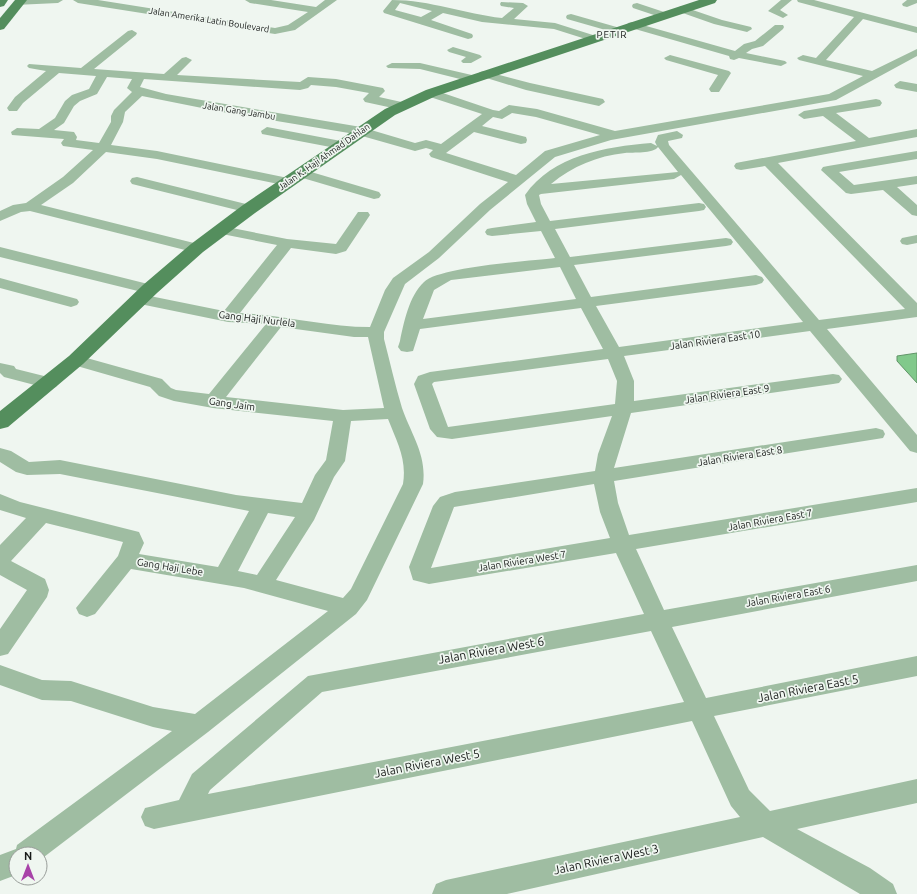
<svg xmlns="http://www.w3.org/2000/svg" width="917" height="894" font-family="Ubuntu,sans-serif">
  <rect width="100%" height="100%" fill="#eff6f0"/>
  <path fill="#81c98b" stroke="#619468" d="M917,353V383L897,361V356Z"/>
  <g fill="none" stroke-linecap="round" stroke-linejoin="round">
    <g fill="#9fbda2" fill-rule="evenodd">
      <path d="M19,0H63L58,3L15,5L14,3Z"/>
      <path d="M73,0H98L275,28L288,25L308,12L250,3L245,0H271L316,7L325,0H337L295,30L275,34L78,3Z"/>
      <path d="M392,0C430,0 465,14 502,18L514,8L501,6L500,4L501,2L523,3L528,6L514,19L555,23L596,36L597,38L592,41L554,29L482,22L443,13L431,20L472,34L473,36L472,38L468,39L384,13L383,11ZM400,3L432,11L421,17L395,10Z"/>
      <path d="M781,0H792L780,10L788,15L783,18L768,11Z"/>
      <path d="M797,0H814L917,27V33L863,19L826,60L872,71L917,49V56L836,100L611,140L555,157L490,210L439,258L405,284L384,332V339C390,362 395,385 402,408C411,434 427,455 423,484L367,600L356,614L208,732L40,860V854H16V875L0,881V855L16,849L17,845L172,731L153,727L71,701L42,700L0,685V665L42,680L71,681L153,707L195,714L328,611L244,588L131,569L95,614L87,617L79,614L76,608L118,556L123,542L46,523L11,561L45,579L49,590L47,597L8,654L0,656V629L27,590L0,575V545L26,518L0,510V494L20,502L139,532L144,543L139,554L218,567L249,511L60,474L27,475L16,472L0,462V448L11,451L29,462L60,460L236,495L302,503L315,475L326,460L333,421L213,408L174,401L159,396L150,387L70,364L67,360L70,356L76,355L162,379L171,388L176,390L209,394L266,324L228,322L140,304L134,302L132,299L134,296L140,294L224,311L277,245L217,233L215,230L217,227L222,226L287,239L336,244L358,212H368L370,215L346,251L336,254L291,248L240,313C284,315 326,327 370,327L385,290L393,278L429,252L480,204L508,182L431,157L429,154L433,150L426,148L415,151L355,134L222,112L142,96L125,112L123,122L111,145L157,151L288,178L293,179L295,182L293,185L288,186L157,159L106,152L73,183L41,205L202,245L205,248L202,251L197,253L30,211L21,212L0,221V211L13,205L26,203L63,177L93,150L63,146L61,143L64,139L12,135L11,132L17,128L39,129L55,118L65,101L72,95L89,89L96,76L59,73L23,103L17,111H9L7,108L15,97L46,71L29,68L27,66L29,64L81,68L128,31L132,30L137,33L136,35L94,69L164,74L182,58L186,57L192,60L177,75L300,82L308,77L336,79L383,88L385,91L379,97L406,103L408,106L402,110L365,102L363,99L369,93L336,87L311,85L308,88L300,90L144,79L140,87L166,94L361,127L415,143L426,140L441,144L482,114L427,96L425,93L431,89L493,110L499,111L509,105L537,109L615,131L829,94L863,76L799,60L797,58L803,55L816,58L854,17L798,2ZM107,77L132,79L127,88L132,92L114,110L111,116V122L99,143L76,140L77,137L74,132L54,130L64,123L74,106L80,101L97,94ZM512,113L536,117L600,135L545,151L516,175L446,153L474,132L521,144L526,143L527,140L526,137L482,126L493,117L502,119ZM281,327L354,337H368L384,408L343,410L226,397ZM388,419C397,442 407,459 403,484L351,589L343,598L276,580L314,520L334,477L345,461L351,421ZM268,513L295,517L257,575L238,571Z"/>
      <path d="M907,0H917V3L907,7L903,6L902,4Z"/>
      <path d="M637,3L667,13L668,15L663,18L633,8L632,6L633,4Z"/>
      <path d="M681,6L722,20L751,27L752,29L747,32L714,24L677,11L676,9Z"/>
      <path d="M571,14L620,28L621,30L616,33L567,19L566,17L567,15Z"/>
      <path d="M632,22L735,51L744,44L755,41L775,25H783L784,27L783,29L763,46L752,49L746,53L785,61L787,63L781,66L739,58L734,60L730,59L729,56L628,27L627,25L628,23Z"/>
      <path d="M453,47L480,55L482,57L471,63H463L461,61L466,57L449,52L447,50Z"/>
      <path d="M670,55L729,71L731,73L719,92H711L709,89L718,75L666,60L664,58Z"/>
      <path d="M392,63H420L476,76L478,78L472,82L420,69L388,68L386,66Z"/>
      <path d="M484,71L530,83L603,99L605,102L599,106L526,90L480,76L478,74L480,72Z"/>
      <path d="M900,81L917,84V92L896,88L894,85Z"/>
      <path d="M876,99L880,100L882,103L880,106L836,113L869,138L917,129V137L778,163L917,303V317L827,329L917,435V453L910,451L810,331L624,356L634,381V401L833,374L839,375L842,379L839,383L833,384L631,413L614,468L876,428L883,430L885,434L883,438L614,481L618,503L629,535L917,488V502L636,549L664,610L917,565V581L672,627L706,698L917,656V676L714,716L749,790L770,811L917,779V803L797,829L870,868L893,884L897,894H860L763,837L507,894H432L436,884L446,880L740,817L731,806L692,721L154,829L145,826L141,817L145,808L179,800L192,774L308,676L644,614L616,553L429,584L413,580L409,567L433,506L440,497L455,492L595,471L598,454L612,416L452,439L437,437L430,429L414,384L418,376L430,372L603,349L581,308L420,329L413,351L407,352L401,351L398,347L400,341C404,322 409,296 424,282C439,267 530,261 555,258L541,231L492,236L487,235L485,232L487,229L492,228L536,222L527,204L525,195C553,155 605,147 651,143L657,146L655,142L658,135L677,131L683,135L682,138L668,141L669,145L819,320L905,309L765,166L741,170L736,169L734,166L736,163L741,162L856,141L823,116L804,119L798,115L804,111ZM658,147L678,172L551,184C573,166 597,156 625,153C633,152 653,154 658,147ZM681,175L803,322L619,347L596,306L756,285L762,283L764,280L762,277L756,275L591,297L574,265L726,246L731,245L733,242L731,239L726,238L570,257L555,229L699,211L704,210L706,207L704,204L699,203L550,221L541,204L539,195L541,194L674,179ZM560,267L576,299L423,319L434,290L451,280ZM608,359L617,381L615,404L448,427L432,384L434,382ZM594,484L600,512L610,538L431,568L454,507ZM651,631L684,702L208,794L210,790L322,692Z"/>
      <path d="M267,127L341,141L348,145L341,149L262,134L261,131Z"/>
      <path d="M917,151V159L839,172L854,185L917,176V184L897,187L917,205V216L912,215L883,190L851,194L846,193L821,170L823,167L828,166Z"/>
      <path d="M301,169L379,192L381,195L379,198L374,199L296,176L294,173L296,170Z"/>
      <path d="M137,177L254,206L256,209L254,212L249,213L132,184L130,181L132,178Z"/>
      <path d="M917,235V243L907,245L902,244L900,241L902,238Z"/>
      <path d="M0,247L156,286L158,289L156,292L150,294L0,257Z"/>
      <path d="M0,278L77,299L79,302L77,305L71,307L0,288Z"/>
      <path d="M0,363L14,366L16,369L56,379L59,383L56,387L50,389L4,377L0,373Z"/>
    </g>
    <g fill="#548e5d" fill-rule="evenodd">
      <path d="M0,0H8L4,6L0,7Z"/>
      <path d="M15,0H27L4,29L0,30V18Z"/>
      <path d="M699,0H717L715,3L436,96L395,115L255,213L203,252L157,293L83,364L8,427L0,429V411L69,356L143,285L191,244L243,205L385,109L426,90Z"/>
    </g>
  </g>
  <g text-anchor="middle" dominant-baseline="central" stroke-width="3.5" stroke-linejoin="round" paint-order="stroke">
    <g font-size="9" fill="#171a18" stroke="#eff6f0">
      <text transform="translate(209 20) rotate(9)">Jalan Amerika Latin Boulevard</text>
      <text transform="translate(239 111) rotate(9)">Jalan Gang Jambu</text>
      <text transform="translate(324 157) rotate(-35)">Jalan K. Haji Ahmad Dahlan</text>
    </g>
    <g font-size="10" letter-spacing="1" fill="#171a18" stroke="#eff6f0">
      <text x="612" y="34">PETIR</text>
    </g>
    <g font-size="10" fill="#171a18" stroke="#eff6f0">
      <text transform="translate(257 319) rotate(7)">Gang Haji Nurlela</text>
      <text transform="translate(715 340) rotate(-8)">Jalan Riviera East 10</text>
      <text transform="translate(727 394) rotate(-8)">Jalan Riviera East 9</text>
      <text transform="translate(232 404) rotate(8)">Gang Jaim</text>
      <text transform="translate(740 456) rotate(-9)">Jalan Riviera East 8</text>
      <text transform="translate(770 520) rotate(-10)">Jalan Riviera East 7</text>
      <text transform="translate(522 561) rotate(-9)">Jalan Riviera West 7</text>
      <text transform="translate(170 567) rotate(9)">Gang Haji Lebe</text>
      <text transform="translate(788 596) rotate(-10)">Jalan Riviera East 6</text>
    </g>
    <g font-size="12" fill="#171a18" stroke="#eff6f0">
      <text transform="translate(491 650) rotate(-10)">Jalan Riviera West 6</text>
      <text transform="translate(808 688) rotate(-11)">Jalan Riviera East 5</text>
      <text transform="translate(427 763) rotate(-11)">Jalan Riviera West 5</text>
      <text transform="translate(606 859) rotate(-12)">Jalan Riviera West 3</text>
    </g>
  </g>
  <g transform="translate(28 866)"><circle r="19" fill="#eff6f0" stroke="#999e9a"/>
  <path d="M0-3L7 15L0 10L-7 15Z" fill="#a843a8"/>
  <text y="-6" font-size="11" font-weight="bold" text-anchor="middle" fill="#171a18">N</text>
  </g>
</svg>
